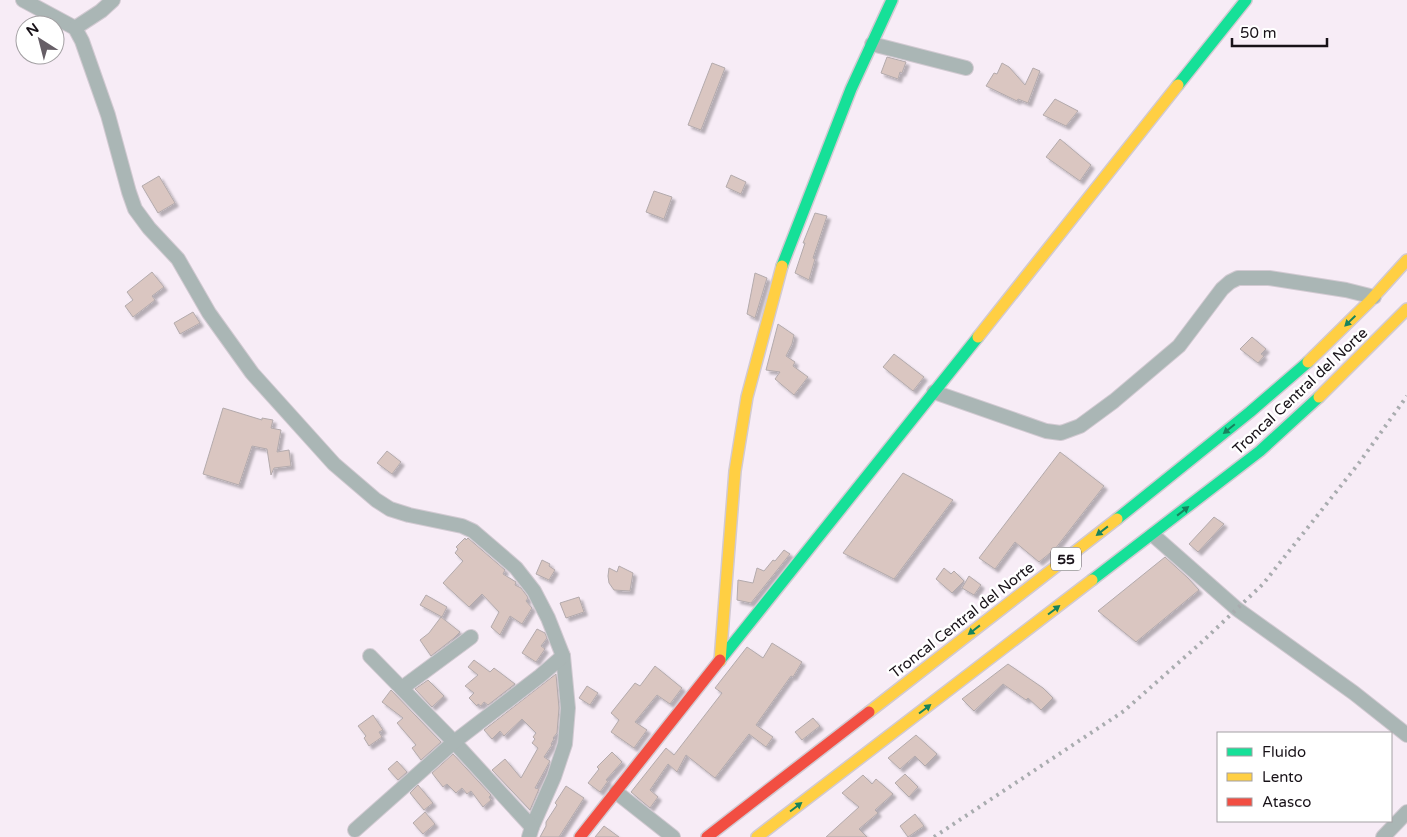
<svg xmlns="http://www.w3.org/2000/svg" width="1407" height="837" font-family="'Varela Round',sans-serif">
  <defs>
    <filter id="shadow"><feDropShadow dx="3.5" dy="3.5" stdDeviation="1" flood-color="#0004"/></filter>
  </defs>
  <rect width="100%" height="100%" fill="#f7ecf6"/>
  <g fill="#dac6c1" stroke="#b3aaac" filter="url(#shadow)">
    <path d="M887,57L906,62L902,73L900,72L898,79L881,73Z"/>
    <path d="M712,63L725,68L701,130L688,125Z"/>
    <path d="M1002,63L1009,67L1025,85L1033,68L1040,71L1028,103L1018,99L1017,101L986,86L994,73L997,74Z"/>
    <path d="M1055,99L1078,111L1066,126L1043,115Z"/>
    <path d="M1060,139L1091,165L1080,181L1046,157Z"/>
    <path d="M731,175L746,182L741,194L726,187Z"/>
    <path d="M159,176L175,203L158,213L142,186Z"/>
    <path d="M654,191L672,197L664,219L646,212Z"/>
    <path d="M815,213L827,216L813,258L815,259L809,280L795,273L805,243H803Z"/>
    <path d="M152,272L164,287L152,296L155,300L133,317L125,306L133,300L127,292Z"/>
    <path d="M755,273L767,278L755,318L747,314Z"/>
    <path d="M193,312L200,323L180,334L174,323Z"/>
    <path d="M778,324L794,335L792,344L786,356L795,362L793,366L808,377L794,395L775,379L780,372L766,370Z"/>
    <path d="M1252,337L1266,349L1261,354L1264,356L1258,363L1240,349Z"/>
    <path d="M894,354L924,377L913,391L883,367Z"/>
    <path d="M223,408L262,420V418L273,420L271,428L281,430L277,452L289,450L291,466L274,468L271,475L267,449L252,446L239,485L203,474Z"/>
    <path d="M387,451L401,462L392,474L377,463Z"/>
    <path d="M1060,452L1104,486L1055,549L1039,562L1015,542L995,569L979,558Z"/>
    <path d="M903,473L953,500L894,579L843,553Z"/>
    <path d="M1214,517L1224,524L1198,552L1189,544Z"/>
    <path d="M465,538L466,540L468,538L505,570L503,574L516,582L515,585L521,588L527,596L528,598L526,601L532,608L522,624L510,616L500,635L491,627L499,612L482,594L469,607L443,583L463,561L455,553L458,549L456,547Z"/>
    <path d="M784,550L790,554L751,603L737,600L738,580L753,583L757,568L764,571L773,560L775,561Z"/>
    <path d="M1165,557L1188,578L1199,590L1136,642L1098,611Z"/>
    <path d="M542,560L550,564L549,566L555,570L549,580L536,574Z"/>
    <path d="M619,566L633,573L630,591L614,590L609,583L608,576L609,568L617,572Z"/>
    <path d="M944,568L951,574L954,571L964,581L952,593L936,579Z"/>
    <path d="M969,576L981,585L974,595L962,588Z"/>
    <path d="M426,595L447,607L442,617L420,605Z"/>
    <path d="M579,597L584,612L566,618L560,603Z"/>
    <path d="M441,617L460,632L454,638L431,656L420,640L429,633Z"/>
    <path d="M537,629L545,633L547,638L541,646L545,649L536,662L522,653Z"/>
    <path d="M772,643L802,662L793,677L791,676L756,725L773,737L766,747L749,734L715,778L686,755L677,772L668,764L650,790L658,797L650,808L631,792L666,748L674,755L722,693L715,688L747,647L763,658Z"/>
    <path d="M474,660L490,672L494,668L515,684L488,705L484,702L481,706L478,704L477,706L469,698L474,693L465,686L478,675L468,667Z"/>
    <path d="M1008,664L1043,688L1053,698L1041,710L1028,698L1026,700L1003,684L974,711L962,699Z"/>
    <path d="M655,666L682,688L670,704L657,695L635,722L647,730L634,748L611,732L619,720L611,713L635,683L640,686Z"/>
    <path d="M556,674L559,708L557,733L553,738L554,739L551,744L552,745L544,757L550,761L535,788L539,789L530,810L492,770L505,759L521,778L538,748L532,743L535,739L533,737L536,733L522,719L504,736L500,731L492,739L484,730Z"/>
    <path d="M428,680L444,696L432,707L415,689Z"/>
    <path d="M587,686L598,693L590,705L579,698Z"/>
    <path d="M391,690L441,742L421,760L412,748L416,745L397,723L403,718L382,702Z"/>
    <path d="M373,715L383,730L379,732L382,737L369,746L364,738L366,736L358,726Z"/>
    <path d="M813,718L820,726L802,740L795,732Z"/>
    <path d="M916,735L937,754L925,766L915,756L900,769L888,758Z"/>
    <path d="M612,752L622,762L606,780L608,781L600,792L588,783L599,769L597,767Z"/>
    <path d="M453,754L491,795L489,797L491,800L483,807L471,791L467,794L462,788L456,793L447,784L443,787L432,773Z"/>
    <path d="M397,761L407,772L398,780L388,769Z"/>
    <path d="M905,774L918,787L909,797L895,783Z"/>
    <path d="M863,775L872,784L876,779L893,794L875,810L878,813L859,829L867,837H826L859,807L842,793Z"/>
    <path d="M418,785L433,803L424,810L410,793Z"/>
    <path d="M566,786L584,798L559,837H540L546,826V822L557,805L555,803Z"/>
    <path d="M425,812L435,824L423,834L413,823Z"/>
    <path d="M915,814L924,826L908,837L900,826Z"/>
    <path d="M604,826L619,837H595Z"/>
  </g>
  <g fill="none" stroke-linecap="round" stroke-linejoin="round">
    <g stroke="#d2cad2" stroke-width="16">
      <g id="street">
        <path d="M23,0L75,28L82,41L108,115L129,192L135,209L149,228L178,259L209,313L252,373L334,464L376,500L390,509L409,515L462,526L473,531L516,568L534,591L548,618L563,656L568,708L565,744L554,777L532,827L529,837"/>
        <path d="M75,28L101,11L113,0"/>
        <path d="M872,44L966,68"/>
        <path d="M934,392L1046,431L1061,433L1080,426L1114,401L1179,346L1222,289L1230,282L1238,278H1269L1346,290L1374,297"/>
        <path d="M1153,535L1237,609L1354,693L1407,735"/>
        <path d="M370,656L454,742L532,827"/>
        <path d="M402,688L471,637"/>
        <path d="M616,792L673,837"/>
        <path d="M355,830L454,742L540,676L563,656"/>
        <path d="M1383,837L1407,812"/>
      </g>
    </g>
    <g stroke="#d2cad2" stroke-width="14">
      <g id="fast">
        <path d="M1178,85L1246,0"/>
        <path d="M782,266L851,89L892,0"/>
        <path d="M1117,519L1250,412L1308,362"/>
        <path d="M1092,580L1260,451L1319,397"/>
        <path d="M720,660L978,337"/>
      </g>
    </g>
    <g stroke="#d2cad2" stroke-width="14">
      <g id="slow">
        <path d="M978,337L1178,85"/>
        <path d="M1308,362L1370,301L1407,260"/>
        <path d="M1319,397L1407,309"/>
        <path d="M720,661L735,471L747,397L782,266"/>
        <path d="M869,712L1117,519"/>
        <path d="M757,837L1092,580"/>
      </g>
    </g>
    <g stroke="#d2cad2" stroke-width="14">
      <g id="jam">
        <path d="M580,837L720,660"/>
        <path d="M707,837L869,712"/>
      </g>
    </g>
    <use href="#street" stroke="#aab6b5" stroke-width="14"/>
    <use href="#fast" stroke="#16e098" stroke-width="11"/>
    <use href="#slow" stroke="#ffcf43" stroke-width="11"/>
    <use href="#jam" stroke="#f24e42" stroke-width="11"/>
    <path stroke="#a9acaf" stroke-width="4" stroke-dasharray="2.5 5" stroke-linecap="butt" d="M934,837L1124,711L1203,641L1263,584L1359,463L1407,396"/>
  </g>
  <defs><path id="oneway-solid" d="M-6-.8H1V-3.2L6.5 0L1 3.2V.8H-6Z" transform="scale(1.25)"/></defs>
  <g fill="#17835e">
    <use href="#oneway-solid" transform="translate(1350 321) rotate(136)"/>
    <use href="#oneway-solid" transform="translate(1229 429) rotate(141)"/>
    <use href="#oneway-solid" transform="translate(1183 511) rotate(-38)"/>
    <use href="#oneway-solid" transform="translate(1102 531) rotate(142)"/>
    <use href="#oneway-solid" transform="translate(1054 610) rotate(-37)"/>
    <use href="#oneway-solid" transform="translate(974 630) rotate(142)"/>
    <use href="#oneway-solid" transform="translate(925 709) rotate(-37)"/>
    <use href="#oneway-solid" transform="translate(796 807) rotate(-37)"/>
  </g>
  <g text-anchor="middle" dominant-baseline="central" stroke-width="5" stroke-linejoin="round" paint-order="stroke">
    <rect fill="#fff" stroke="#5d595d" stroke-width="1" x="1051" y="547.5" width="30" height="23" rx="4"/>
    <g font-size="14" font-weight="bold" fill="#181218">
      <text x="1066" y="559">55</text>
    </g>
    <g font-size="15" fill="#181218" stroke="#fff">
      <text transform="translate(1300 391) rotate(-43)">Troncal Central del Norte</text>
      <text transform="translate(962 620) rotate(-38)">Troncal Central del Norte</text>
    </g>
  </g>
  <rect x="1217" y="732" width="175" height="90" fill="#ffffff" stroke="#a3a0a3"/>
  <rect x="1227" y="748" width="25" height="8" fill="#16e098" stroke="#a3a0a3"/>
  <text x="1262" y="757" font-size="15" fill="#181218">Fluido</text>
  <rect x="1227" y="773" width="25" height="8" fill="#ffcf43" stroke="#a3a0a3"/>
  <text x="1262" y="782" font-size="15" fill="#181218">Lento</text>
  <rect x="1227" y="798" width="25" height="8" fill="#f24e42" stroke="#a3a0a3"/>
  <text x="1262" y="807" font-size="15" fill="#181218">Atasco</text>
  <g transform="translate(40 40) rotate(324)"><circle r="24" fill="#ffffff" stroke="#a3a0a3"/>
  <path d="M0-4L9 19L0 12L-9 19Z" fill="#665e66"/>
  <text y="-8" font-size="14" font-weight="bold" text-anchor="middle" fill="#181218">N</text>
  </g>
  <path d="M1232 38v8h95v-8" fill="none" stroke="#181218" stroke-width="2.5"/>
  <text x="1240" y="38" font-size="15" fill="#181218" stroke="#ffffff" stroke-width="4" paint-order="stroke">50 m</text>
</svg>
